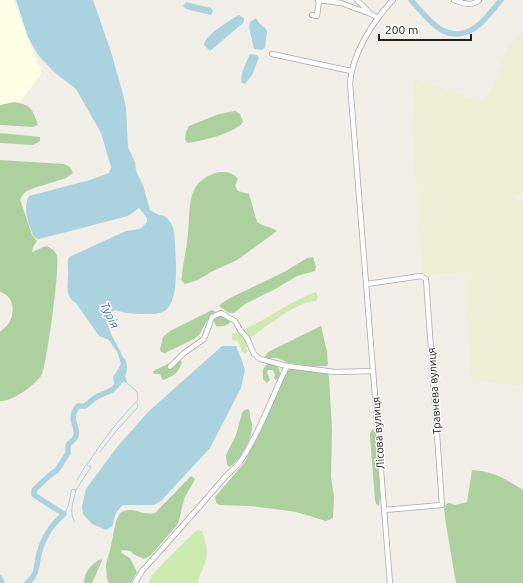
<svg xmlns="http://www.w3.org/2000/svg" width="523" height="583" font-family="Ubuntu,sans-serif">
  <rect width="100%" height="100%" fill="#f2efe9"/>
  <path fill="#ffffe5" d="M0,0H13L42,73L16,107L0,108Z"/>
  <path fill="#eef0d5" d="M523,34V195H516L515,198L523,203V386L471,380L464,272L424,275L422,274L412,127L415,79L480,101L489,95L504,56L514,38Z"/>
  <g fill="#cdebb0">
    <path d="M316,292L318,297L316,301C295,302 264,329 246,341L247,352L245,354L242,351L238,341L232,340V334C262,324 286,303 316,292Z"/>
    <path d="M197,530L202,531C207,543 209,556 203,568C201,574 198,577 198,583H148L152,575L175,551Z"/>
  </g>
  <g fill="#add19e">
    <path d="M14,102C31,105 32,108 38,125L33,127L0,125V105Z"/>
    <path d="M235,111L240,114L243,122C236,133 201,141 188,143L185,140L186,132L189,126L219,114Z"/>
    <path d="M0,133L40,137V141L33,145L0,143Z"/>
    <path d="M0,160L64,164L70,167L73,173L66,178L34,188L25,192L20,199L32,235L37,241L33,247L32,252L46,246C51,248 55,250 57,256C60,266 47,364 42,374C37,384 12,402 0,401V332C3,329 7,326 9,323C16,311 13,295 0,292Z"/>
    <path d="M219,172C227,172 233,172 238,179L235,186L238,191L249,194L257,222C263,227 271,226 277,231L237,260L211,272L198,280L185,284L181,280L182,276C183,262 187,248 188,233C191,206 185,181 219,172Z"/>
    <path d="M313,257L316,266L315,271L297,276L277,288L245,304L234,313H229L219,306L222,303L230,298L286,271L307,258Z"/>
    <path d="M212,310L229,319L230,322C228,326 221,327 216,326L214,321L208,319L199,335L194,339L165,353L161,352L160,349L163,337L170,331Z"/>
    <path d="M321,326L327,352L328,364L327,366C314,367 298,365 286,362C283,361 280,359 277,358C272,357 270,360 265,357L267,353L272,350Z"/>
    <path d="M179,361H181L182,362C178,374 174,375 164,380L162,379L160,374H154L153,372L155,370L170,363L169,368L174,367Z"/>
    <path d="M276,362L281,375L276,380L274,378L275,375L273,370H268L267,372L270,380L267,383L263,379V369L268,363Z"/>
    <path d="M292,368L327,372L329,376L332,429L331,477L334,497L333,518L326,521L296,512L275,509L250,506L220,505L216,503L215,497L245,462L287,371Z"/>
    <path d="M248,409L250,412C249,418 253,423 252,428C252,439 239,461 230,467L227,465L226,455L236,435L242,413L244,410Z"/>
    <path d="M373,429L376,434L380,496L379,506L376,504L375,500L370,437V433Z"/>
    <path d="M472,470C492,471 507,479 523,490V583H456L446,525L444,509L446,504L449,503L455,505L467,502Z"/>
    <path d="M191,476L195,479C192,486 186,493 184,500C181,508 181,518 177,525L151,555L144,559L133,554L131,551L122,550L121,553L130,558L137,572L131,583H109L107,579L106,564L110,550L116,521L120,513C132,505 141,516 155,513Z"/>
    <path d="M101,559L102,561L92,583H84C84,572 91,564 101,559Z"/>
  </g>
  <g fill="#aad3df">
    <path d="M16,0H93L111,52L123,94L126,108L128,147L135,162L136,171L143,185L150,210L159,215L165,216L171,223L174,230C175,248 181,298 166,310C160,314 155,314 148,314C137,314 126,314 115,310L109,313C102,329 123,349 125,364C125,366 124,368 124,370C124,374 126,378 127,382L126,383L124,382L116,384L114,383L113,377L120,366L121,363L117,352L109,340L99,336L76,303C63,296 69,281 68,270C68,265 67,262 69,257L126,231L140,229L147,222V218L139,208L128,216L47,237L38,239L34,237C29,225 22,208 29,196L90,180L109,173L111,167L101,133L76,89L54,72L38,55L28,37Z"/>
    <path d="M186,2L211,8L213,11L211,15L186,9L183,6Z"/>
    <path d="M239,15L244,18V21L243,23L210,51L204,45C204,36 231,19 239,15Z"/>
    <path d="M256,18L259,23L266,29L267,31L265,47L262,50L254,49L249,27L250,22Z"/>
    <path d="M250,54L257,55L259,58L252,75L245,84L242,83C239,74 247,62 250,54Z"/>
    <path d="M222,346H236L241,358L245,370L241,388L210,448L161,501L154,505H123C120,508 116,512 115,516C112,524 116,525 106,530L92,524L83,514L82,506L86,489L117,447L149,411Z"/>
  </g>
  <g fill="none" stroke-linecap="round" stroke-linejoin="round">
    <g stroke="#aad3df" stroke-width="1">
      <path d="M100,452L117,430L138,407L137,403"/>
      <path d="M77,480L86,465"/>
      <path d="M64,514C70,507 69,497 72,489L76,490L91,467L87,465C102,441 118,420 138,400L137,392L126,382"/>
      <path d="M75,522C68,513 74,500 76,490"/>
    </g>
    <g stroke="#aad3df" stroke-width="5.5">
      <path d="M411,0C429,20 447,47 476,27C484,22 494,8 501,0"/>
      <path d="M0,578L2,583"/>
      <path d="M27,583C38,575 36,565 39,554C43,538 51,525 64,514L34,495V490L50,475L57,470L68,453V445C70,442 73,441 75,438C81,427 66,422 78,406H85C89,403 92,400 95,398C100,394 108,393 113,389C120,383 127,370 123,361"/>
    </g>
    <g stroke="#a9a9a9" stroke-width="6">
      <g id="minor">
        <path d="M318,0L341,3L371,14"/>
        <path d="M357,0L371,14L378,18"/>
        <path d="M454,0C463,3 471,7 479,0"/>
        <path d="M312,15L317,16L319,0"/>
        <path d="M272,54L351,71"/>
        <path d="M367,284L421,276L426,279L442,505L384,510"/>
        <path d="M170,367L184,353L204,339L212,317L221,313L235,321L240,330L247,338L254,354L260,359L287,366L335,372L373,371"/>
        <path d="M135,583L142,571C170,540 198,509 225,477C230,472 236,467 240,462C260,432 272,397 287,366"/>
        <path d="M390,583L350,83C352,54 373,21 393,0"/>
      </g>
    </g>
    <use href="#minor" stroke="#fff" stroke-width="4.5"/>
  </g>
  <g text-anchor="middle" dominant-baseline="central" stroke-width="3" stroke-linejoin="round" paint-order="stroke">
    <g font-size="11" fill="#222" stroke="#fff">
      <text transform="translate(434 391) rotate(-94)">Травнева вулиця</text>
      <text transform="translate(378 433) rotate(-94)">Лісова вулиця</text>
    </g>
    <g font-size="12" font-style="italic" fill="#4a7aab" stroke="#fff">
      <text transform="translate(110 315) rotate(64)">Турія</text>
    </g>
  </g>
  <path d="M379 34v6h92v-6" fill="none" stroke="#222222" stroke-width="2"/>
  <text x="385" y="34" font-size="12" fill="#222222" stroke="#ffffff" stroke-width="3" paint-order="stroke">200 m</text>
</svg>
